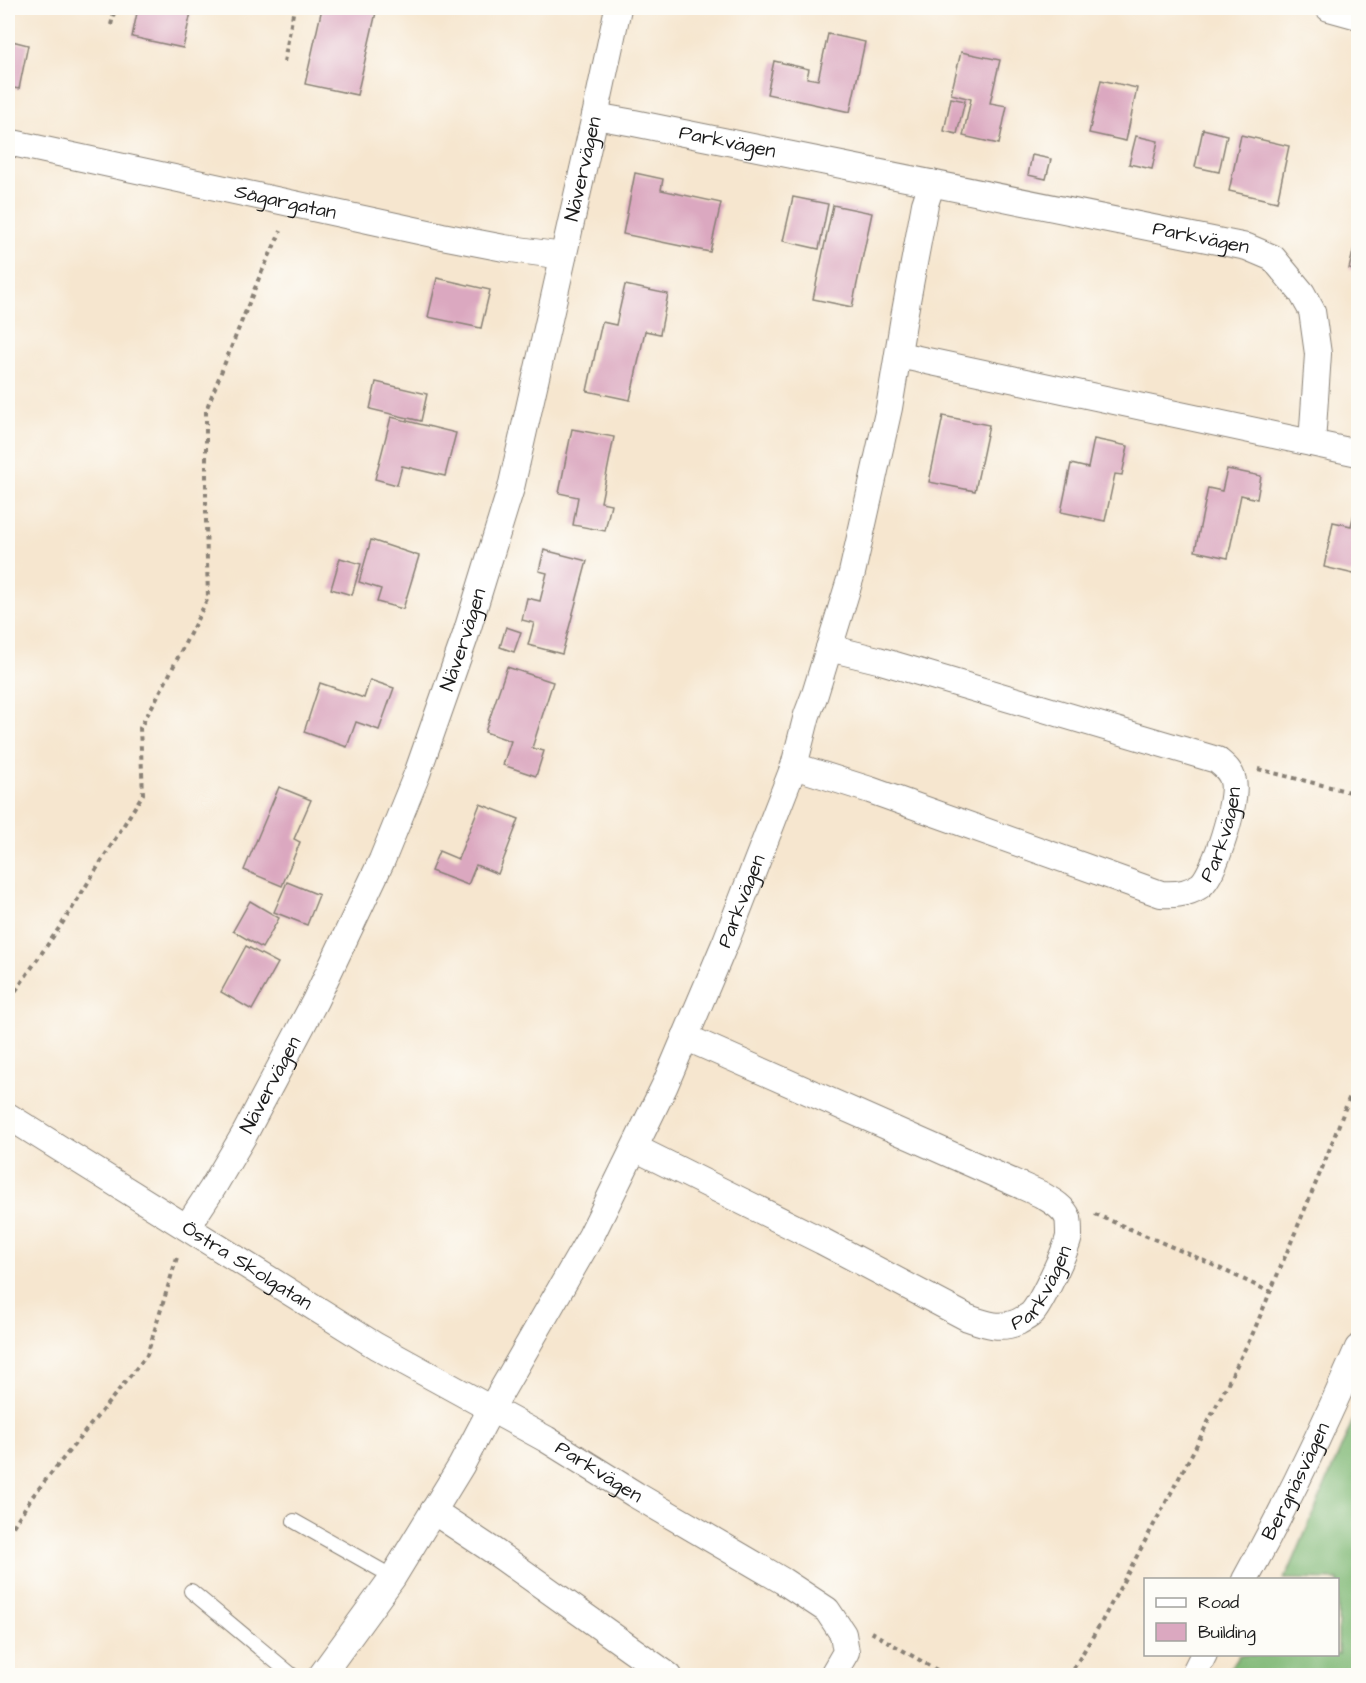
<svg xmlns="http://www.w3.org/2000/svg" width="1366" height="1683" font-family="'Architects Daughter',sans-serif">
  <rect width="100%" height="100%" fill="#fdfcf7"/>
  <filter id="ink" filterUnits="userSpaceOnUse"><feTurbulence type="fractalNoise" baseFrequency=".0167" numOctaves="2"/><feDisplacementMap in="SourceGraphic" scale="12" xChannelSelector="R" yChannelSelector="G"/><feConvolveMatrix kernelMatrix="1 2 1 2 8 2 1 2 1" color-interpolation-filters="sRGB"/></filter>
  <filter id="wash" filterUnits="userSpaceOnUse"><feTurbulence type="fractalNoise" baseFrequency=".008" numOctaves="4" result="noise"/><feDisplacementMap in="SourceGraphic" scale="24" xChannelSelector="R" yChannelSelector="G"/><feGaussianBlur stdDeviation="1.35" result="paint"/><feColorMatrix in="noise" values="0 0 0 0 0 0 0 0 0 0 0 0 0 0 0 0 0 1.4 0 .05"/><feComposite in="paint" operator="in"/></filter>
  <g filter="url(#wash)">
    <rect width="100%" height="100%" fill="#f6e6cf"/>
    <path fill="#81b977" stroke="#4e6a4a" stroke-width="1.5" d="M1358,1408V1675H1226L1239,1655L1338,1654V1580L1283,1579L1289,1571Z"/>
    <g id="blocks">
      <g fill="#dba8c0">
        <path d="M138,8H192L183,48L132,37Z"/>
        <path d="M322,8H377L357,95L305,84Z"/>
        <path d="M828,34L865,42L850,112L767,94L774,61L809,69L807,78L818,80Z"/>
        <path d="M8,40L28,45L19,89L8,87Z"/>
        <path d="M961,52L1000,60L990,103L1007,106L999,144L963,136L971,99L951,94Z"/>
        <path d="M1101,80L1137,88L1126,141L1089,133Z"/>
        <path d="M951,98L965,101L957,134L944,131Z"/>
        <path d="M1203,129L1227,135L1219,172L1195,167Z"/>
        <path d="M1241,135L1289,146L1277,202L1229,191Z"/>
        <path d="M1136,136L1158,141L1152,169L1129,164Z"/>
        <path d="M1032,155L1051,159L1046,179L1028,175Z"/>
        <path d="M635,173L663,179L661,190L721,203L710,252L623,234Z"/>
        <path d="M793,197L828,204L819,249L783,241Z"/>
        <path d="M833,205L872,213L852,307L813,299Z"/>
        <path d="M1358,230V271L1349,269Z"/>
        <path d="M437,278L490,290L481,328L428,317Z"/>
        <path d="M625,285L668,294L660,334L645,331L630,400L587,391L602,322L616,325Z"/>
        <path d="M376,382L427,394L421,421L370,409Z"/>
        <path d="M943,416L989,425L975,491L929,482Z"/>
        <path d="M391,417L456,433L445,476L402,466L397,485L375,479Z"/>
        <path d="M572,429L614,437L601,502L611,504L605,531L573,525L578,497L559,493Z"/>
        <path d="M1094,439L1128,446L1122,475L1115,474L1105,521L1061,512L1071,464L1088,468Z"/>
        <path d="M1227,469L1261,476L1257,499L1241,495L1228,558L1195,551L1208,488L1222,491Z"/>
        <path d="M1358,497V575L1324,567L1333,522L1351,526Z"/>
        <path d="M371,540L419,556L403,609L377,602L381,589L359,582Z"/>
        <path d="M544,550L587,561L562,654L528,645L534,623L522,620L527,598L540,601L547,573L539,571Z"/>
        <path d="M340,558L361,564L352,595L331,589Z"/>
        <path d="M506,627L521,632L514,652L500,647Z"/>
        <path d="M507,667L553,682L532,748L544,751L536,776L503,765L511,741L485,732Z"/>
        <path d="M370,680L394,688L379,730L356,722L347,747L304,732L320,683L364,698Z"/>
        <path d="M279,787L311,800L294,839L300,842L282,886L244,870Z"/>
        <path d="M480,804L519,819L498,874L476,865L468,885L431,871L439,851L458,859Z"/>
        <path d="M287,882L319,895L307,925L274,912Z"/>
        <path d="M250,901L279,918L262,948L233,931Z"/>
        <path d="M246,946L278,963L252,1010L221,992Z"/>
      </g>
    </g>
  </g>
  <g filter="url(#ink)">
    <use href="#blocks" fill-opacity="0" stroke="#898176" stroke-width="1.5"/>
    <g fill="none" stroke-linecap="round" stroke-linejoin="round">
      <g stroke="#898176" stroke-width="16">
        <g id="lane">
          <path d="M294,1521L393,1577"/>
          <path d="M191,1591L293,1676"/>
        </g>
      </g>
      <g stroke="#898176" stroke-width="28">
        <g id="street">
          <path d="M1329,8L1358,16"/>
          <path id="s1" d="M595,116L634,123L1217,241L1247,247L1273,258L1302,293L1312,311L1318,354L1312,443"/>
          <path id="s2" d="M8,142L442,236L504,248L563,256"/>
          <path d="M899,355L1358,453"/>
          <path id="s3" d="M794,766L870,790L1161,894C1174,895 1190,893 1201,885C1215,873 1238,800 1233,781C1231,771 1224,766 1217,760L878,660L829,648"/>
          <path id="s4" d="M8,1116L376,1346L546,1439L636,1495L783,1581L827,1610L843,1634L846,1652L832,1676"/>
          <path id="s5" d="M635,1148L822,1241L968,1318C985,1324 1000,1330 1018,1322C1023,1319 1030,1316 1033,1312C1042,1301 1067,1249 1069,1236C1069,1231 1069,1223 1068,1218C1063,1206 1050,1200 1040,1194L685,1037"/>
          <path id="s6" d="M187,1227L212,1189L244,1135L315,1001L382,860L417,774L465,637L511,488L595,116L618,8"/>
          <path d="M433,1511L492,1550L669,1676"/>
          <path id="s7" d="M1245,1580C1287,1504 1324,1427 1358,1348"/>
          <path id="s8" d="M321,1676L393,1577L461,1466L491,1409L591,1236L665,1085L726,941L794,766L807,715L815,694L852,573L889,408L904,317L925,204L932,183"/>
          <path d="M1193,1676L1204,1654"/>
        </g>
      </g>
      <g stroke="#898176" stroke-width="4" stroke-dasharray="4.5 4.5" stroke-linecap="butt">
        <path d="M111,25L115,8"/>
        <path d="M284,62L294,8"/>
        <path d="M1258,769L1358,794"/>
        <path d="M8,1007L10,999L68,915L143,794L140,728L165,683L208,598L206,523V410L259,278L281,231"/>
        <path d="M1095,1214L1198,1258L1270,1292"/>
        <path d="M8,1534L32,1497L147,1355L178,1254"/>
        <path d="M871,1632L947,1676"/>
        <path d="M1069,1676L1102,1621L1194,1450L1253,1333L1323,1166L1358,1075"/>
      </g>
      <use href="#lane" stroke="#fff" stroke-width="14"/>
      <use href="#street" stroke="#fff" stroke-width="26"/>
    </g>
  </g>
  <g text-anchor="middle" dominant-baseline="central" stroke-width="4.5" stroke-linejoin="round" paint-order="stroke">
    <g font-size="20" fill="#1c1c1c" stroke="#fdfcf7">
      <text stroke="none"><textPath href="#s1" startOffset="135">Parkvägen</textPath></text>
      <text stroke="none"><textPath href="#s6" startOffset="1137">Nävervägen</textPath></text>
      <text stroke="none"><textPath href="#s2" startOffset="284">Sågargatan</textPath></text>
      <text stroke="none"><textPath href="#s1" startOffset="618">Parkvägen</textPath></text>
      <text stroke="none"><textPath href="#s6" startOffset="651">Nävervägen</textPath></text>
      <text stroke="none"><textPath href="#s3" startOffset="486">Parkvägen</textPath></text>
      <text stroke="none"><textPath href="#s8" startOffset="884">Parkvägen</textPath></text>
      <text stroke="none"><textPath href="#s6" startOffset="165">Nävervägen</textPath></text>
      <text stroke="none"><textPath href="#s4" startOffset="282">Östra Skolgatan</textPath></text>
      <text stroke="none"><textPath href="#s5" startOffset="468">Parkvägen</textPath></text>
      <text stroke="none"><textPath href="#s4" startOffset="690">Parkvägen</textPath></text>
      <text stroke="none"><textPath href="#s7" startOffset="111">Bergnäsvägen</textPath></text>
    </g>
  </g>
  <rect width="1366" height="1683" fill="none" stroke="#fdfcf7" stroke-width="30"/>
  <rect x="1144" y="1578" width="195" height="78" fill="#fdfcf7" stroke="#a3a29f" stroke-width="1.5"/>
  <rect x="1156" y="1598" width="30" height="9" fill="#ffffff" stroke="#a3a29f" stroke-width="1.5"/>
  <text x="1198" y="1608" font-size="18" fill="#1c1c1c">Road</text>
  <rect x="1156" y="1623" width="30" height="18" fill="#dba8c0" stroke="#a3a29f" stroke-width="1.5"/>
  <text x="1198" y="1638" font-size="18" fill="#1c1c1c">Building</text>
</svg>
